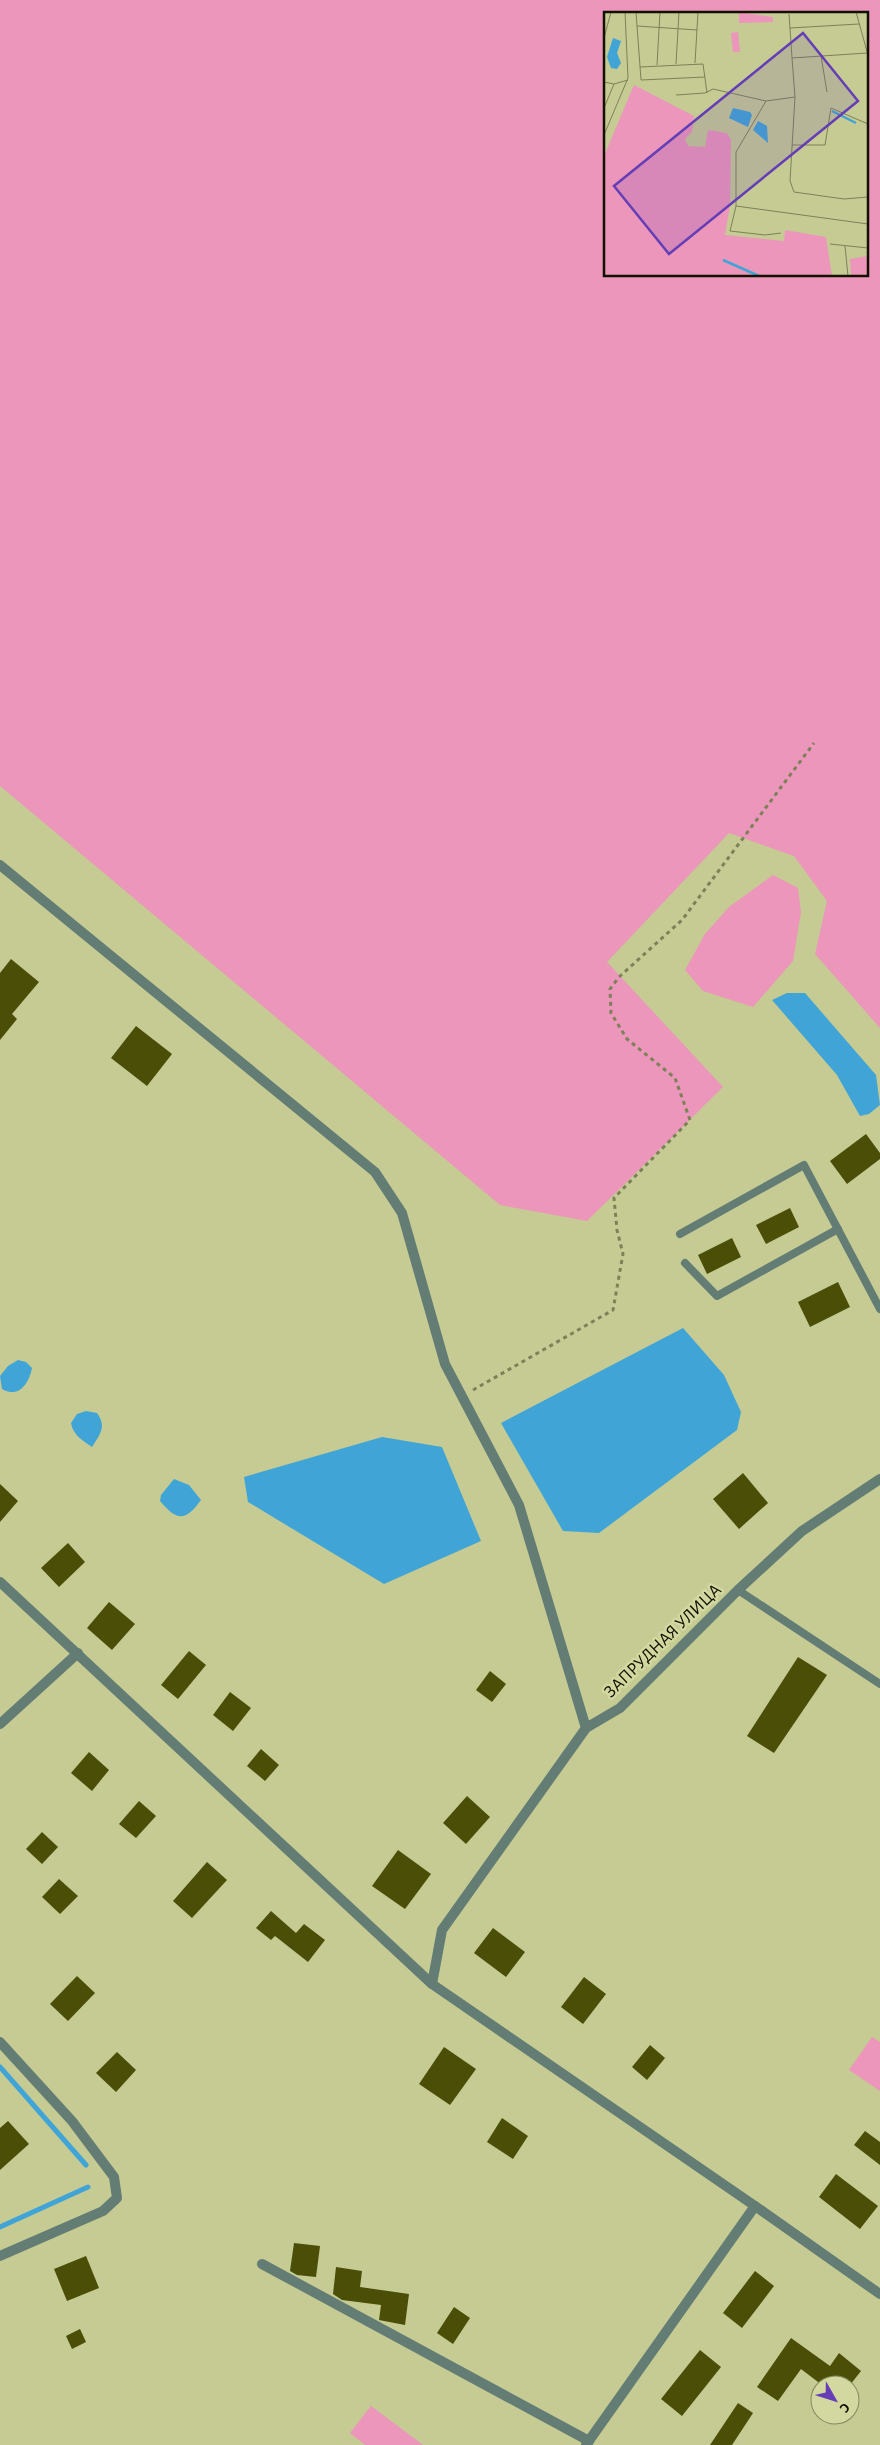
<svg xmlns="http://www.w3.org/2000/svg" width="880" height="2445" font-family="'Alegreya Sans',sans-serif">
  <rect width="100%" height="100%" fill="#c5cb93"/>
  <g fill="#eb96ba" fill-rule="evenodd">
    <path d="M0,0H880V1028L815,954L827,901L794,856L729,833L607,962L723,1087L587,1221L500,1205L0,786ZM605,14H866V275H605Z"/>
    <path d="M773,875L798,888L801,912L793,961L753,1007L703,991L685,970L705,934L729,907Z"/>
    <path d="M872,2037L880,2042V2091L849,2070Z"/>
    <path d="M371,2406L423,2445H365L350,2433Z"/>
  </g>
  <g fill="#40a5d6">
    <path d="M787,993H805L876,1075L880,1105L869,1114L860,1116L837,1075L772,1000Z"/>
    <path d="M683,1328L724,1375L741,1412L737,1430L599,1533L563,1531L501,1423Z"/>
    <path d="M18,1360L26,1362L32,1368C29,1383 19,1399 2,1389L0,1376L8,1366Z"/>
    <path d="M86,1411L97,1413C107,1427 100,1434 92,1447C82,1440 73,1435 71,1423L77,1414Z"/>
    <path d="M382,1437L442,1447L481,1541L384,1584L248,1502L244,1477Z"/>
    <path d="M174,1479L189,1485L201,1500C185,1522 177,1521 160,1501L161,1495Z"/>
  </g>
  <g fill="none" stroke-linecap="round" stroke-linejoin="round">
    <g stroke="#40a5d6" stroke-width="5">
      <path d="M0,2067L86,2165"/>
      <path d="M0,2227L88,2187"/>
    </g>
  </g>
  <g fill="#4a4e06">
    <path d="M11,959L39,982L12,1014L17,1019L0,1040V973Z"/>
    <path d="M136,1026L172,1054L147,1086L111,1058Z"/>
    <path d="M866,1134L880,1153V1159L847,1184L830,1161Z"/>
    <path d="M790,1208L799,1227L766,1244L756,1225Z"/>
    <path d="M732,1238L741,1257L707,1274L698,1255Z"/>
    <path d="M838,1282L850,1307L810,1327L798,1302Z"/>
    <path d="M743,1473L768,1503L739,1529L713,1499Z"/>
    <path d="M0,1484L18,1501L0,1522Z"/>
    <path d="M68,1543L85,1562L59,1587L41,1568Z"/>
    <path d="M109,1602L135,1624L112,1650L87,1628Z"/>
    <path d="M189,1651L206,1665L178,1699L161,1685Z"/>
    <path d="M798,1657L827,1675L774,1753L747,1736Z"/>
    <path d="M490,1671L506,1684L492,1702L476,1690Z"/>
    <path d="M230,1692L251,1708L233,1731L213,1715Z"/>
    <path d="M261,1749L279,1765L265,1781L247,1766Z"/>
    <path d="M89,1752L109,1770L92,1791L71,1773Z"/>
    <path d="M467,1796L490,1817L466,1844L443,1823Z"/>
    <path d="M139,1801L156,1816L136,1838L119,1824Z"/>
    <path d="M42,1832L58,1847L42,1864L26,1849Z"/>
    <path d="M398,1850L431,1874L405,1909L372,1886Z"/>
    <path d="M207,1862L227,1880L192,1918L173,1901Z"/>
    <path d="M59,1879L78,1896L60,1914L42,1897Z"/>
    <path d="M271,1911L296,1933L304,1924L325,1940L308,1962L275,1936L271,1940L256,1928Z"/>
    <path d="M493,1928L525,1952L506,1977L474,1953Z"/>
    <path d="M77,1976L95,1993L68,2021L50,2004Z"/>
    <path d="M584,1977L606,1994L583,2024L561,2007Z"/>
    <path d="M650,2045L665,2058L647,2080L632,2067Z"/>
    <path d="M444,2047L476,2069L450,2105L419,2084Z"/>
    <path d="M117,2052L136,2070L116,2092L96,2073Z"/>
    <path d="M502,2118L528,2136L513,2159L487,2142Z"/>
    <path d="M8,2121L29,2144L0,2170V2128Z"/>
    <path d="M865,2131L880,2142V2165L854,2145Z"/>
    <path d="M836,2174L878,2206L860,2229L819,2197Z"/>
    <path d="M294,2243L320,2246L316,2277L297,2275L290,2271Z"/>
    <path d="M86,2256L99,2288L67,2301L54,2269Z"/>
    <path d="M336,2267L362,2271L360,2287L409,2294L405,2325L379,2320L381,2305L342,2300L333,2294Z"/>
    <path d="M755,2271L774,2286L742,2328L723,2313Z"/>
    <path d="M454,2307L470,2318L453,2344L437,2333Z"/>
    <path d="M80,2329L86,2342L72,2349L66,2336Z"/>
    <path d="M791,2338L830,2366L839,2353L861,2371L850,2385H822L801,2369L778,2401L757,2387Z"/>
    <path d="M700,2350L721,2367L682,2416L661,2399Z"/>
    <path d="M738,2403L753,2413L732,2445H710Z"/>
  </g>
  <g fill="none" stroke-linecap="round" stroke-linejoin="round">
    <path stroke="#7d8159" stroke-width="3" stroke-dasharray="4 4" stroke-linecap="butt" d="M473,1390L613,1310L623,1254L617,1230L614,1198L690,1120L675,1078L627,1039L611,1013L610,989L619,977L682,920L814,743"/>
    <g stroke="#637d74" stroke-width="8">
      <path d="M680,1234L804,1165L880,1309"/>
      <path d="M685,1263L717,1296L838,1229"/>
      <path d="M738,1590L880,1684"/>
    </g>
    <g stroke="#637d74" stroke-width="10">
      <path d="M0,865L375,1172L402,1213L445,1364L519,1505L586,1728"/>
      <path d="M0,1582L432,1984L755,2206L586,2445"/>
      <path d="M0,1724L78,1653"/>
      <path d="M432,1984L442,1930L586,1728L620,1708L738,1590L802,1531L880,1479"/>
      <path d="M0,2042L72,2121L114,2177L117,2198L103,2211L0,2256"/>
      <path d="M755,2206L880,2294"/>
      <path d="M262,2264L589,2441"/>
    </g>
  </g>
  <g text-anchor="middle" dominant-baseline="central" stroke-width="5" stroke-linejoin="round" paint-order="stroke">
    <g font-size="18" fill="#101100" stroke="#d2d89f">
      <text transform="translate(663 1641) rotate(-44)">ЗАПРУДНАЯ УЛИЦА</text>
    </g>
  </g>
  <g transform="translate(604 12)">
    <rect width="264" height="264" fill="#c5cb93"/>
    <path d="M135,0L169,5V10L135,11ZM134,20L136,40H129L127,21ZM30,73L90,104L88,120L81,127L84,134L101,135L104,118L123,121L127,128L126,194L121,223L180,229L181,218L222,225L228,264H0V144ZM264,244V264H247L246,247Z" fill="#eb96ba"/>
    <path d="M9,26L17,29L13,41L17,51L13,57L7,56L3,45ZM129,96L146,100L148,103L144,115L125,106ZM154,109L163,114L164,131L149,118Z" fill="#40a5d6"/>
    <path fill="none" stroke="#40a5d6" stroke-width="2.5" d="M228,99L252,111M119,248L155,264"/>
    <path fill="none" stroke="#7d8158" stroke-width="1" d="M32,0L37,68L101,65M252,0L264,43M185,2L188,46M33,14L93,18M186,16L255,12M0,26L7,0M263,41L188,46L191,85L186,169L190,180L240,187L264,185M217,44L223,80M91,51L94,0M72,52L75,0M53,53L56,0M36,55L99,52L103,81M0,70L10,72L24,68M72,83L101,81L109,77L162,89L191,85M162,89L132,140V194L264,212M0,96L10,72M0,123L24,66L21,0M188,133H221L227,96L264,112M126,219L161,223L177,221M126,219L132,194M226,232L264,236M241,234L244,264"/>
    <path fill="#653eb6" fill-opacity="0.15" stroke="#653eb6" stroke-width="2.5" d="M199,21L254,89L65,242L10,174Z"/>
    <rect width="264" height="264" fill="none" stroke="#101100" stroke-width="2.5"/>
  </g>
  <g transform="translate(835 2400) rotate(129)"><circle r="24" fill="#d2d89f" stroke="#84885f"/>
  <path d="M0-4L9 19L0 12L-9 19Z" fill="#653eb6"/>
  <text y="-8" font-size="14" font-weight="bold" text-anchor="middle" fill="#101100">С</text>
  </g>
</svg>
